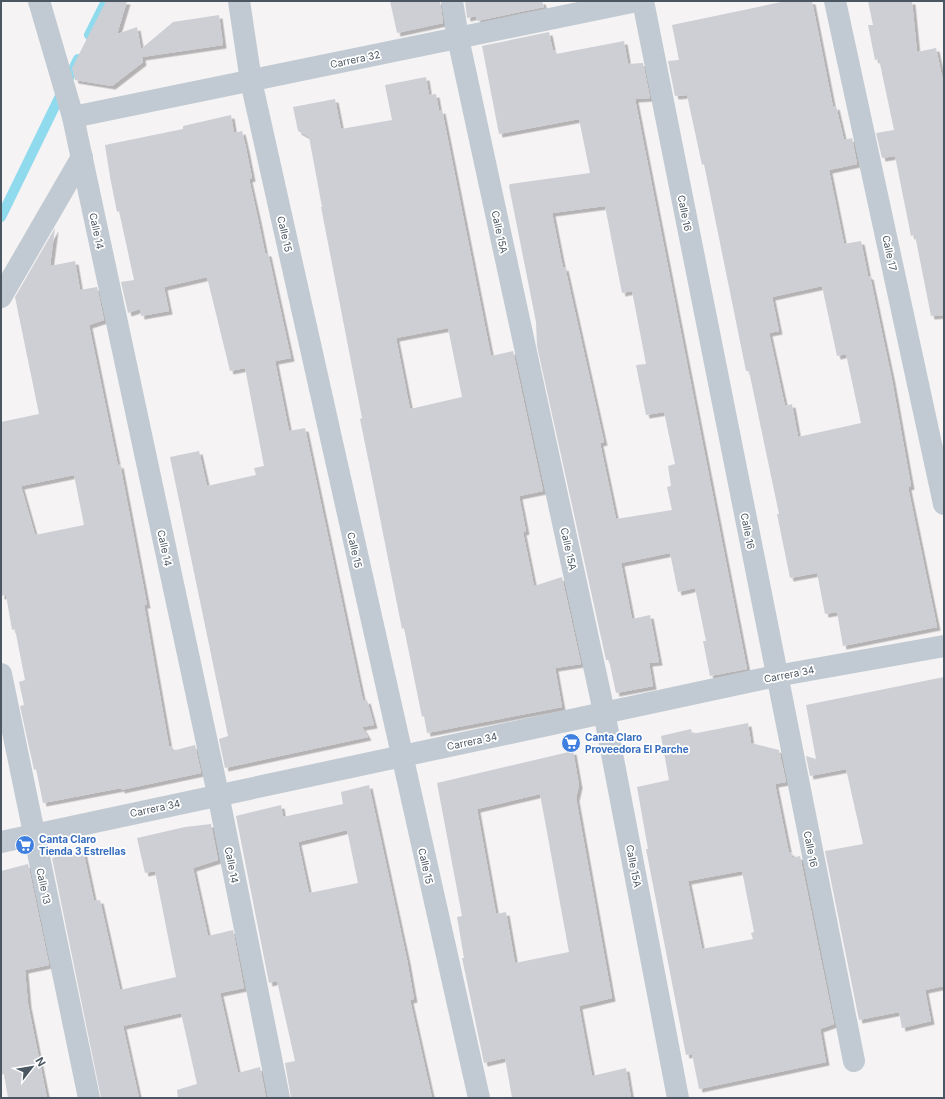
<svg xmlns="http://www.w3.org/2000/svg" width="945" height="1099" font-family="Inter,sans-serif">
  <defs>
    <filter id="shadow"><feDropShadow dx="3.5" dy="3.5" stdDeviation="0" flood-color="#0004"/></filter>
  </defs>
  <rect width="100%" height="100%" fill="#f5f3f3"/>
  <g fill="none" stroke-linecap="round" stroke-linejoin="round">
    <g stroke="#90daee" stroke-width="10">
      <path d="M89,35L106,1"/>
      <path d="M1,217L78,59"/>
    </g>
  </g>
  <g fill="#cdcfd5" fill-rule="evenodd" filter="url(#shadow)">
    <path d="M106,1H127L117,34L137,27L141,49L173,22L219,15L223,45L142,57L143,62L112,86L75,80L72,68Z"/>
    <path d="M390,1H440L443,23L397,33Z"/>
    <path d="M465,1H542L544,7L477,21L476,16L467,18Z"/>
    <path d="M786,1H812L833,107L836,106L844,140L852,138L857,164L829,170L844,244L861,241L868,276H870L892,380L911,486L908,487L937,627L843,646L837,612L825,614L817,573L790,578L777,514H779L749,371H746L704,164L702,165L687,95L675,96L668,61L679,60L672,25ZM822,286L837,356L846,354L861,423L798,437L792,404L785,406L769,333L779,331L772,297Z"/>
    <path d="M868,1H912L917,52L936,48L944,86V315L931,316L915,235L911,236L895,156L882,158L876,133L894,130L879,59L875,60L868,25H873Z"/>
    <path d="M549,32L553,51L555,50L556,54L624,41L628,64L643,63L650,98L635,99L747,669L710,676L703,641H706L695,588L678,592L670,553L621,563L632,619L650,615L659,662L649,663L653,686L616,693L609,660H606L537,346L536,322L509,186L510,184L590,173L579,119L499,134L482,46ZM605,206L622,293L632,291L646,364L636,365L646,415L664,412L675,464L668,466L671,486L667,487L672,510L616,519L600,443L604,442L565,267L563,268L552,213Z"/>
    <path d="M426,77L429,95L436,94L439,111L442,110L491,356L513,351L543,491L519,496L526,531L523,532L534,586L562,577L581,664L555,668L562,707L427,733L424,716L422,717L404,628L402,629L374,488L360,419L362,418L321,207H322L309,137L298,131L293,107L335,99L341,129L392,120L385,85ZM448,328L462,397L410,409L396,338Z"/>
    <path d="M231,115L234,133L242,131L246,148L252,178L249,179L258,219L265,253H268L291,358L275,361L289,431L305,428L357,673L363,701L367,700L374,725L362,727L368,737L225,768L219,739L228,736L170,457L199,451L207,486L256,475L254,468L264,466L245,368L230,371L207,277L164,287L169,311L141,316L140,309L128,313L121,282L134,280L119,211L117,212L110,177L105,145L183,129V126Z"/>
    <path d="M55,228L50,266L75,261L80,290L97,287L104,320L89,325L118,466L120,464L147,605H144L169,746H171L172,751L195,745L201,773L121,790V788L43,803L36,769L34,770L20,706L24,705L19,682L25,680L15,629L12,630L6,595L1,596V422L39,414L15,297ZM74,475L84,525L35,535L21,486Z"/>
    <path d="M944,677V986L925,990L931,1021L902,1028L899,1012L859,1020L825,851L863,844L846,769L810,776L806,756L816,759L806,705Z"/>
    <path d="M748,723L751,743L779,750L786,782L775,784L789,853L791,852L792,858L800,856L834,1024L820,1029L826,1062L699,1089L692,1054L686,1055L646,849H648L637,787L669,780L661,736L691,729L692,734ZM742,871L754,932L751,933L753,939L702,949L688,881Z"/>
    <path d="M573,751L579,785L576,798L612,998L579,1006L592,1076L626,1068L631,1098H512L505,1058L484,1063L462,958H464L457,917L462,916L437,783ZM540,794L569,952L515,963L506,912L496,914L477,809Z"/>
    <path d="M369,785L407,960L414,999L410,1000L432,1098H291L285,1063L295,1061L277,981L269,983L236,816L281,805L283,817L343,804L341,792ZM347,830L358,883L309,893L298,842Z"/>
    <path d="M211,824L218,860L193,868L208,936L233,930L244,988L220,993L238,1073L260,1067L266,1098H178L177,1090L197,1084L181,1013L123,1026L139,1098H101L52,858L83,850L94,901L100,900L120,990L176,977L155,871L145,873L137,838L185,827Z"/>
    <path d="M28,864L49,965L25,970L28,1004L47,1098H8L4,1074L1,1075V871Z"/>
  </g>
  <g fill="none" stroke-linecap="round" stroke-linejoin="round">
    <g stroke="#c1cad2" stroke-width="22">
      <path d="M39,1L73,117L218,794L279,1098"/>
      <path d="M239,1L251,81L479,1098"/>
      <path d="M452,1L458,38L604,712L678,1098"/>
      <path d="M643,1L854,1061"/>
      <path d="M835,1L944,504"/>
      <path d="M73,117L637,1"/>
      <path d="M1,297L82,157"/>
      <path d="M1,674L89,1098"/>
      <path d="M1,842L776,676L944,646"/>
    </g>
  </g>
  <defs>
    <g id="supermarket-disc" transform="scale(1)"><circle r="9.5" fill="#3f7fe0" stroke="#fff"/><path d="M-6-5.5h2.5l.6 2H6L4.5 2H-2.5L-4.4-4H-6ZM-1.5 3.2a1.3 1.3 0 1 0 .1 0ZM3 3.2a1.3 1.3 0 1 0 .1 0Z" fill="#fff"/></g>
  </defs>
  <g fill-rule="evenodd">
    <use href="#supermarket-disc" x="571" y="743"/>
    <use href="#supermarket-disc" x="25" y="845"/>
  </g>
  <g text-anchor="middle" dominant-baseline="central" stroke-width="3.5" stroke-linejoin="round" paint-order="stroke">
    <g font-size="10" fill="#4a5661" stroke="#fff">
      <text transform="translate(355 59) rotate(-12)">Carrera 32</text>
      <text transform="translate(685 213) rotate(79)">Calle 16</text>
      <text transform="translate(97 231) rotate(78)">Calle 14</text>
      <text transform="translate(500 232) rotate(78)">Calle 15A</text>
      <text transform="translate(285 234) rotate(77)">Calle 15</text>
      <text transform="translate(890 253) rotate(78)">Calle 17</text>
      <text transform="translate(748 531) rotate(79)">Calle 16</text>
      <text transform="translate(165 548) rotate(78)">Calle 14</text>
      <text transform="translate(569 549) rotate(78)">Calle 15A</text>
      <text transform="translate(355 550) rotate(77)">Calle 15</text>
      <text transform="translate(789 674) rotate(-11)">Carrera 34</text>
      <text transform="translate(472 741) rotate(-12)">Carrera 34</text>
      <text transform="translate(155 808) rotate(-12)">Carrera 34</text>
      <text transform="translate(811 849) rotate(79)">Calle 16</text>
      <text transform="translate(232 865) rotate(79)">Calle 14</text>
      <text transform="translate(426 866) rotate(77)">Calle 15</text>
      <text transform="translate(634 866) rotate(79)">Calle 15A</text>
      <text transform="translate(44 886) rotate(78)">Calle 13</text>
    </g>
    <g font-size="10" font-weight="bold" fill="#366cbe" stroke="#fff" text-anchor="start">
      <text x="585" y="737">Canta Claro<tspan x="585" dy="12">Proveedora El Parche</tspan></text>
      <text x="39" y="839">Canta Claro<tspan x="39" dy="12">Tienda 3 Estrellas</tspan></text>
    </g>
  </g>
  <rect width="945" height="1099" fill="none" stroke="#4a5661" stroke-width="4"/>
  <g transform="translate(32 1067) rotate(59)" stroke="#ffffff" stroke-width="3" paint-order="stroke">
  <path d="M0-3L7 15L0 10L-7 15Z" fill="#4a5661"/>
  <text y="-6" font-size="11" font-weight="bold" text-anchor="middle" fill="#4a5661">N</text>
  </g>
</svg>
